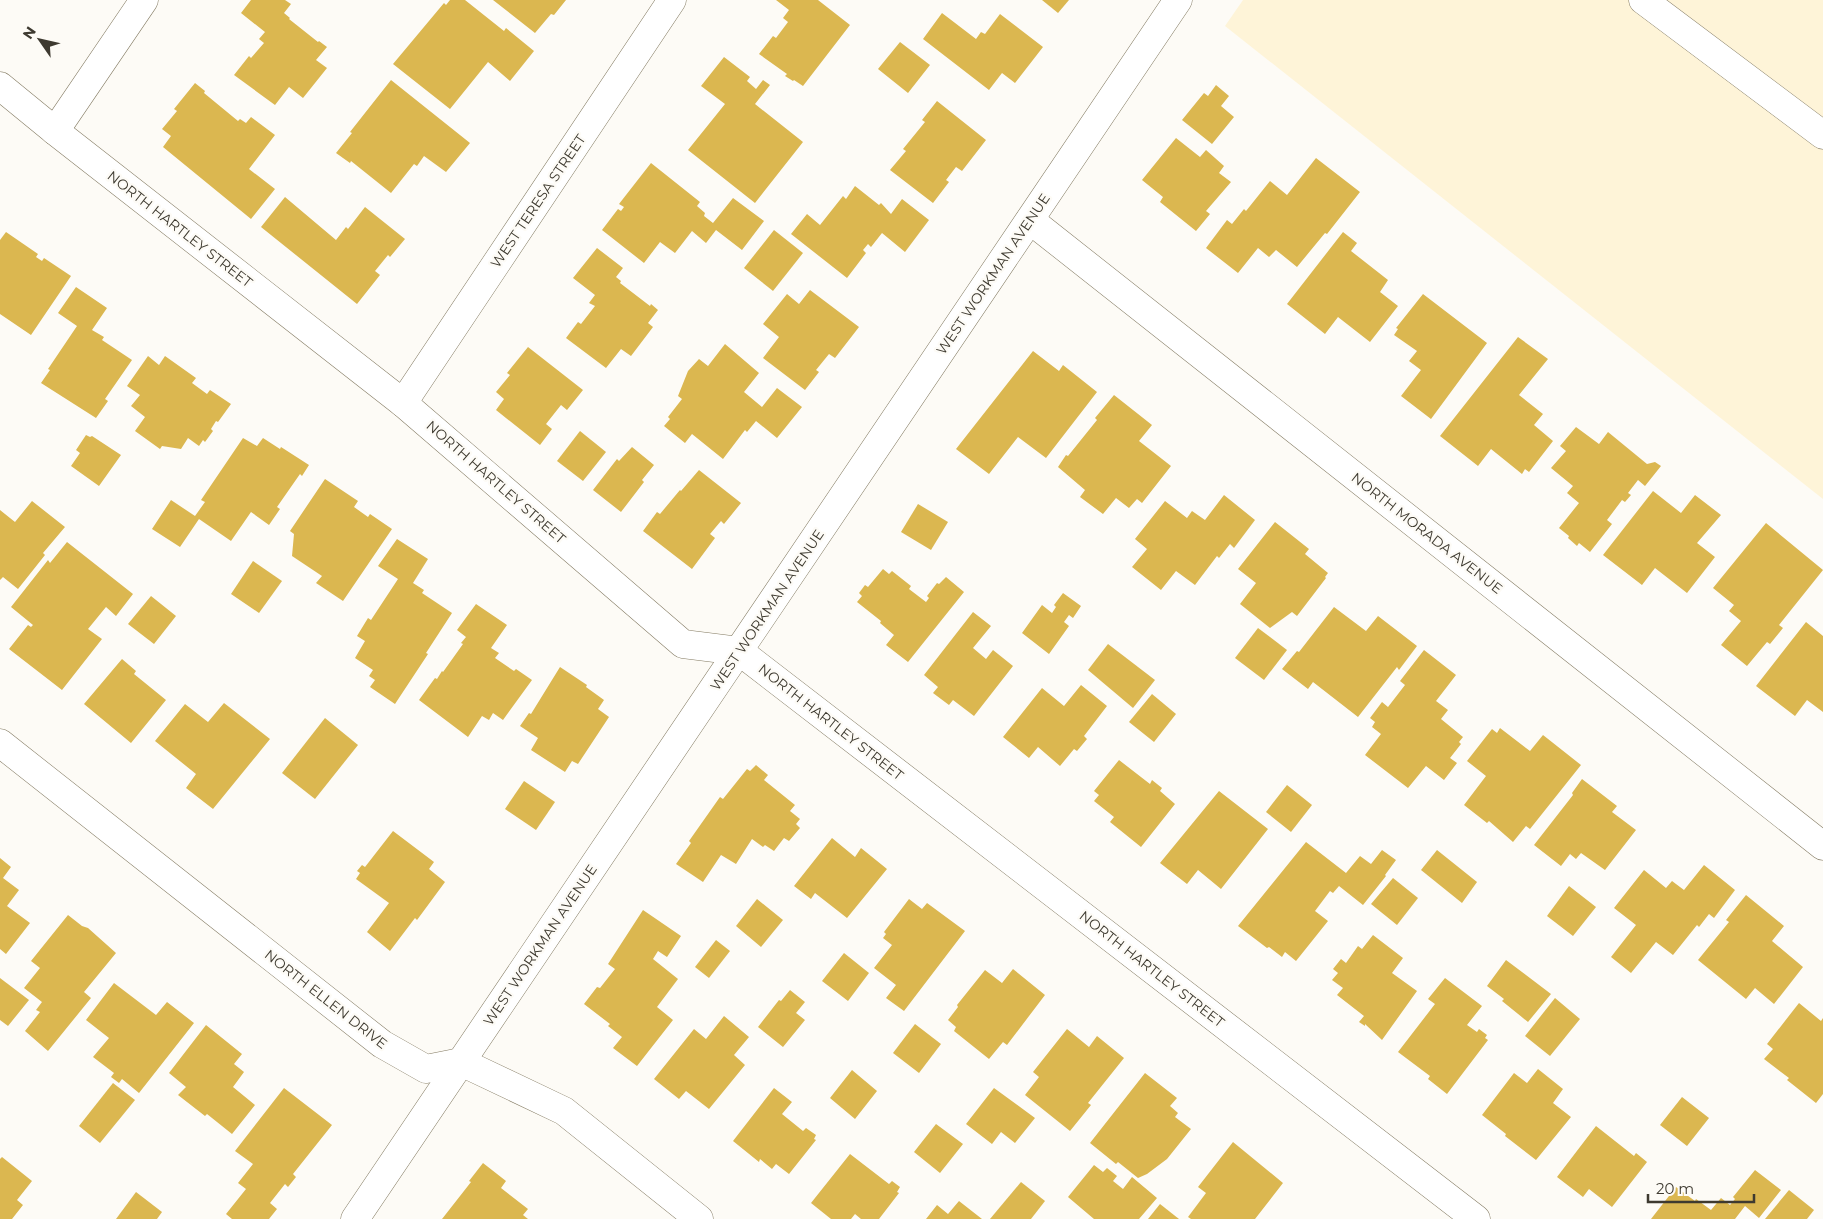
<svg xmlns="http://www.w3.org/2000/svg" width="1823" height="1219" font-family="Montserrat,sans-serif">
  <rect width="100%" height="100%" fill="#fdfbf6"/>
  <path fill="#fef4d8" d="M1243,0H1823V499L1225,26Z"/>
  <g fill="#dbb750">
    <path d="M251,0H285L291,4L284,13L290,18L289,19L318,42L319,41L327,47L316,60L327,68L303,98L289,87L275,105L234,75L249,56L251,58L264,43L259,39L265,32L241,13Z"/>
    <path d="M450,0H465L504,31L506,28L534,51L510,81L488,62L450,109L393,64L444,3L446,5Z"/>
    <path d="M493,0H566L554,15L551,14L535,33Z"/>
    <path d="M776,0H818L850,25L803,86L794,80L793,81L785,76L787,74L759,54L773,36L776,38L788,22L783,18L789,10Z"/>
    <path d="M1042,0H1069L1058,13Z"/>
    <path d="M942,13L976,39L981,32L985,34L1000,14L1043,47L1015,83L1002,73L989,90L923,39Z"/>
    <path d="M900,42L930,65L908,93L878,69Z"/>
    <path d="M724,57L750,77L747,81L756,89L763,80L770,85L755,104L803,142L755,203L688,150L725,104L701,86Z"/>
    <path d="M391,80L470,143L446,172L424,156L417,166L414,164L391,193L351,161L350,163L336,153L352,133L350,132Z"/>
    <path d="M195,83L205,91L204,93L238,121L240,119L246,123L251,117L275,135L249,169L275,189L251,219L163,147L171,136L162,129L177,111L174,109Z"/>
    <path d="M1216,85L1229,96L1221,106L1234,117L1212,144L1182,120L1204,93L1208,96Z"/>
    <path d="M937,101L986,140L962,171L956,167L946,180L949,182L933,203L890,170L906,151L903,149L925,122L922,120Z"/>
    <path d="M1176,138L1200,157L1206,150L1224,166L1219,173L1231,182L1206,211L1210,214L1196,231L1160,202L1163,197L1142,180Z"/>
    <path d="M1316,158L1360,192L1327,234L1325,233L1297,267L1276,250L1269,257L1258,248L1238,273L1206,248L1227,220L1232,224L1244,209L1246,211L1270,181L1287,195Z"/>
    <path d="M651,163L700,202L697,206L705,213L704,216L713,223L733,198L764,221L742,250L716,230L706,243L692,231L675,253L660,242L644,263L602,230L618,209L621,211L624,207L619,204Z"/>
    <path d="M855,186L879,205L881,203L891,214L902,199L929,220L905,252L882,233L871,247L868,244L863,250L866,253L847,278L791,234L807,214L820,225L843,196L846,199Z"/>
    <path d="M285,197L336,240L346,227L348,229L365,207L405,239L390,257L388,255L375,271L380,275L357,304L261,227Z"/>
    <path d="M774,230L803,253L773,291L744,268Z"/>
    <path d="M6,232L38,254L36,257L42,261L44,258L71,276L31,335L0,314V240Z"/>
    <path d="M1343,232L1357,243L1351,251L1388,280L1380,292L1398,306L1370,342L1338,317L1325,334L1287,304Z"/>
    <path d="M597,248L623,268L616,277L621,281L620,283L650,306L651,304L658,310L648,323L653,327L631,356L621,349L606,368L566,338L578,322L581,324L595,306L589,303L595,295L573,278Z"/>
    <path d="M76,287L107,308L92,330L104,337L102,340L132,360L105,399L108,401L96,418L41,383L50,370L48,369L77,326L58,313Z"/>
    <path d="M810,290L859,327L835,358L829,354L816,370L819,372L805,390L763,358L779,337L763,324L787,294L799,304Z"/>
    <path d="M1423,294L1487,343L1431,419L1401,396L1421,370L1409,361L1417,351L1394,335L1398,329L1396,328Z"/>
    <path d="M1518,337L1548,359L1519,395L1543,414L1534,425L1553,441L1529,472L1525,469L1522,474L1491,449L1478,466L1440,436Z"/>
    <path d="M725,344L759,373L744,392L762,407L777,388L802,407L777,438L756,421L747,432L745,430L723,459L692,434L685,443L664,426L670,419L668,417L682,399L678,396L688,371L699,359L708,366Z"/>
    <path d="M528,347L583,390L567,410L561,405L546,424L552,429L540,445L496,410L504,399L496,392L510,375L507,373Z"/>
    <path d="M1033,351L1059,371L1063,365L1097,392L1046,458L1018,437L989,474L956,449Z"/>
    <path d="M148,356L159,365L165,356L196,378L192,383L207,394L210,390L231,404L218,422L216,421L211,429L213,431L205,442L203,440L199,446L188,438L181,449L162,446L160,449L135,431L145,417L131,406L140,395L127,386Z"/>
    <path d="M1114,395L1152,425L1139,441L1171,466L1142,503L1137,499L1129,508L1116,498L1103,514L1080,497L1085,490L1058,467L1066,455L1068,456L1097,420L1095,418Z"/>
    <path d="M1576,427L1599,444L1608,432L1647,464L1655,462L1661,466L1645,486L1638,480L1628,493L1631,495L1625,502L1622,500L1607,520L1612,524L1590,552L1579,543L1577,546L1568,538L1569,536L1559,528L1579,503L1567,493L1573,486L1551,468L1566,451L1560,446Z"/>
    <path d="M580,431L606,452L583,481L557,461Z"/>
    <path d="M86,435L90,437L92,436L121,455L99,486L71,466L80,453L76,450Z"/>
    <path d="M243,438L257,446L263,438L280,449L281,447L309,465L302,476L300,474L277,507L280,509L269,525L251,512L231,541L199,519L180,547L152,529L171,500L195,516L205,502L201,500Z"/>
    <path d="M632,447L654,465L642,480L644,482L621,512L593,490L617,459L619,461Z"/>
    <path d="M699,470L741,503L724,524L721,521L710,534L715,538L692,569L643,531L657,512L660,514L680,490L681,491Z"/>
    <path d="M325,479L358,501L354,507L368,517L370,514L392,529L343,601L316,583L322,576L292,556L294,534L290,531Z"/>
    <path d="M1653,491L1681,513L1695,495L1721,515L1697,543L1715,557L1687,593L1655,568L1642,585L1603,555Z"/>
    <path d="M1224,495L1255,520L1234,548L1230,544L1219,558L1217,556L1195,585L1176,571L1161,590L1132,567L1147,549L1135,539L1165,501L1187,518L1192,511L1205,520Z"/>
    <path d="M32,501L65,527L43,553L45,555L18,589L3,577L0,580V510L15,522Z"/>
    <path d="M918,504L948,522L931,550L901,532Z"/>
    <path d="M1275,522L1309,549L1305,554L1328,573L1325,577L1326,578L1297,616L1292,612L1270,628L1240,604L1256,583L1238,569Z"/>
    <path d="M1766,523L1823,570L1779,625L1783,628L1770,644L1767,642L1747,666L1721,645L1741,621L1729,611L1734,605L1713,588Z"/>
    <path d="M397,539L428,559L413,583L424,590L422,593L452,613L426,653L428,654L395,704L370,687L375,680L369,676L373,670L355,658L365,641L357,636L368,618L371,620L398,579L378,566Z"/>
    <path d="M67,542L133,594L116,616L106,607L88,629L102,639L62,690L9,649L28,625L31,627L33,625L11,607L48,560L50,563Z"/>
    <path d="M253,561L282,581L259,613L231,594Z"/>
    <path d="M883,569L889,574L892,571L911,586L909,589L926,602L929,598L927,596L937,583L939,584L946,577L964,592L908,662L886,645L894,635L880,623L881,621L857,602L862,596L859,593L865,585L868,587Z"/>
    <path d="M1063,593L1081,606L1073,618L1069,615L1064,622L1069,626L1049,654L1022,633L1042,605L1052,613L1056,607L1054,605Z"/>
    <path d="M151,596L176,616L154,644L128,624Z"/>
    <path d="M476,604L507,625L491,648L499,653L495,658L514,671L516,669L532,680L503,720L493,713L489,720L482,716L468,737L419,700L435,678L437,679L442,671L443,672L463,644L461,643L466,637L457,630Z"/>
    <path d="M1334,607L1366,631L1378,616L1417,646L1399,670L1397,667L1358,717L1313,682L1308,689L1282,669L1297,651L1299,652Z"/>
    <path d="M973,612L991,626L973,648L986,659L993,650L1013,666L974,716L953,700L949,705L933,693L938,687L924,675Z"/>
    <path d="M1806,622L1823,636V712L1807,700L1795,716L1756,686Z"/>
    <path d="M1258,628L1287,650L1264,680L1235,658Z"/>
    <path d="M1108,644L1155,680L1133,708L1088,670Z"/>
    <path d="M1424,650L1456,675L1436,701L1448,710L1441,719L1463,737L1459,742L1461,744L1450,758L1457,763L1444,780L1426,766L1408,788L1365,755L1381,734L1372,727L1375,722L1370,718L1382,702L1388,707L1405,685L1400,681Z"/>
    <path d="M122,659L136,671L134,674L166,700L131,743L84,704Z"/>
    <path d="M560,667L587,685L586,687L604,700L598,709L609,717L578,764L572,761L565,772L531,750L538,738L520,726L529,713L531,714Z"/>
    <path d="M1081,685L1107,706L1084,736L1087,739L1077,751L1074,749L1060,766L1038,747L1029,758L1003,737L1042,688L1064,706Z"/>
    <path d="M1152,694L1176,714L1154,742L1129,722Z"/>
    <path d="M224,703L270,739L213,809L186,788L196,774L155,741L185,704L208,722Z"/>
    <path d="M325,718L358,745L315,799L282,773Z"/>
    <path d="M1500,728L1530,751L1543,735L1581,765L1530,829L1526,826L1513,842L1489,821L1487,823L1464,805L1486,776L1467,761L1492,729L1497,733Z"/>
    <path d="M1119,760L1150,784L1152,780L1162,788L1160,791L1175,804L1141,847L1110,822L1114,817L1094,801L1099,795L1094,791Z"/>
    <path d="M756,765L768,775L764,780L795,805L790,811L800,819L796,824L800,828L789,841L784,838L774,851L765,845L763,847L752,839L736,864L721,855L703,882L676,864L691,843L689,841L720,797L723,799L747,769L750,771Z"/>
    <path d="M1582,779L1617,806L1612,812L1636,830L1605,870L1581,853L1576,859L1570,854L1561,866L1534,845L1573,795L1572,793Z"/>
    <path d="M524,781L555,802L536,830L505,809Z"/>
    <path d="M1287,785L1312,805L1291,832L1266,812Z"/>
    <path d="M1219,791L1268,829L1221,889L1198,870L1187,884L1160,863Z"/>
    <path d="M393,831L434,862L429,869L445,882L417,920L415,918L390,951L367,932L389,903L356,879L360,873L357,871L362,865L365,867Z"/>
    <path d="M832,838L855,857L861,848L887,869L847,918L815,893L811,899L794,886Z"/>
    <path d="M1306,842L1346,873L1360,856L1371,864L1382,850L1396,860L1385,875L1386,876L1363,905L1339,886L1333,893L1330,891L1315,911L1328,921L1296,961L1285,952L1282,957L1269,947L1267,948L1238,926Z"/>
    <path d="M1437,850L1477,882L1462,903L1421,870Z"/>
    <path d="M0,858L11,867L3,878L19,890L7,906L30,923L6,954L0,949Z"/>
    <path d="M1704,865L1735,890L1714,918L1709,914L1699,927L1697,925L1673,955L1656,942L1631,973L1611,957L1636,925L1614,908L1644,870L1666,888L1672,881L1684,890Z"/>
    <path d="M1393,878L1418,898L1397,925L1371,904Z"/>
    <path d="M1569,886L1596,907L1573,936L1547,916Z"/>
    <path d="M1746,895L1784,926L1772,941L1803,967L1774,1004L1755,988L1746,999L1698,960L1729,922L1726,920Z"/>
    <path d="M757,899L783,920L761,947L736,926Z"/>
    <path d="M909,899L922,909L927,903L965,931L904,1011L886,998L896,985L874,968L892,945L883,938L886,934L884,932Z"/>
    <path d="M643,910L681,936L667,957L658,951L653,959L678,979L657,1007L673,1020L637,1066L613,1048L622,1037L608,1026L610,1024L584,1004L597,987L600,988L615,969L608,964Z"/>
    <path d="M68,915L82,926L88,928L116,953L84,992L91,998L48,1051L25,1031L40,1012L36,1010L42,1002L24,988L40,968L31,961Z"/>
    <path d="M1373,935L1403,958L1392,973L1417,991L1382,1040L1365,1024V1026L1359,1022L1364,1016L1337,995L1343,988L1332,980L1338,973L1333,969L1341,959L1346,963L1358,946L1362,949Z"/>
    <path d="M716,940L730,951L709,978L695,967Z"/>
    <path d="M844,953L869,973L848,1001L822,981Z"/>
    <path d="M1506,960L1551,994L1528,1022L1502,1001L1504,999L1487,986Z"/>
    <path d="M1013,969L1045,995L1007,1045L1003,1042L989,1059L954,1031L956,1027L948,1020L958,1007L957,1005L985,970L1002,983Z"/>
    <path d="M0,978L29,1000L8,1026L0,1020Z"/>
    <path d="M1445,978L1482,1006L1467,1025L1477,1032L1479,1029L1487,1035L1485,1038L1488,1040L1447,1094L1428,1079L1430,1076L1398,1052L1435,1004L1428,999Z"/>
    <path d="M114,983L156,1015L167,1002L194,1023L139,1093L122,1079L119,1083L111,1077L114,1073L93,1057L109,1038L86,1020Z"/>
    <path d="M790,990L805,1002L796,1013L805,1020L783,1047L758,1027L779,1000L781,1001Z"/>
    <path d="M1555,998L1580,1019L1550,1056L1525,1036Z"/>
    <path d="M1799,1003L1821,1021L1823,1018V1094L1816,1103L1787,1080L1789,1078L1764,1059L1773,1049L1767,1044Z"/>
    <path d="M724,1016L749,1037L734,1055L745,1065L709,1109L686,1091L679,1099L654,1079L694,1029L706,1039Z"/>
    <path d="M915,1024L941,1044L919,1073L893,1053Z"/>
    <path d="M206,1025L242,1054L234,1064L244,1072L233,1087L255,1105L232,1134L207,1114L205,1116L178,1095L186,1087L169,1073Z"/>
    <path d="M1067,1029L1089,1047L1097,1036L1124,1058L1088,1103L1091,1105L1070,1131L1025,1095L1039,1077L1033,1072Z"/>
    <path d="M1538,1069L1563,1089L1553,1103L1571,1117L1536,1160L1505,1136L1506,1134L1482,1115L1514,1073L1527,1083Z"/>
    <path d="M852,1070L877,1091L855,1119L830,1098Z"/>
    <path d="M1145,1073L1177,1098L1170,1106L1178,1113L1175,1117L1191,1129L1167,1159L1147,1174L1138,1178L1118,1162L1116,1164L1090,1143Z"/>
    <path d="M113,1083L135,1100L100,1143L79,1126Z"/>
    <path d="M284,1088L332,1125L293,1174L296,1177L288,1187L285,1184L270,1203L277,1209L269,1219H232L226,1214L246,1189L238,1183L253,1164L235,1151Z"/>
    <path d="M774,1088L792,1102L782,1114L803,1131L806,1128L816,1135L814,1139L816,1140L789,1174L776,1164L772,1169L760,1159L759,1162L733,1141Z"/>
    <path d="M994,1088L1035,1118L1015,1143L1001,1132L992,1144L966,1124Z"/>
    <path d="M1682,1097L1709,1118L1687,1146L1660,1125Z"/>
    <path d="M936,1124L963,1144L940,1173L914,1152Z"/>
    <path d="M1596,1126L1634,1156L1636,1153L1647,1162L1612,1207L1589,1189L1583,1197L1557,1177Z"/>
    <path d="M1233,1142L1283,1183L1255,1219H1191L1188,1217L1206,1193L1198,1187Z"/>
    <path d="M850,1154L889,1184L892,1181L900,1187L897,1192L899,1193L879,1219H861L855,1214L851,1219H831L811,1203Z"/>
    <path d="M2,1157L32,1181L17,1200L23,1205L12,1219H0V1159Z"/>
    <path d="M483,1163L506,1181L501,1188L528,1209L523,1215L528,1219H442L471,1182L469,1181Z"/>
    <path d="M1094,1165L1103,1172L1107,1168L1117,1176L1113,1181L1123,1189L1132,1177L1157,1198L1139,1219H1094L1068,1197Z"/>
    <path d="M1755,1170L1781,1190L1759,1218L1745,1206L1735,1219H1651L1676,1187L1695,1201L1696,1199L1711,1210L1721,1198L1730,1205L1735,1199L1733,1197Z"/>
    <path d="M1021,1182L1045,1201L1031,1219H990Z"/>
    <path d="M1789,1190L1814,1210L1807,1219H1765Z"/>
    <path d="M136,1192L162,1212L157,1219H116Z"/>
    <path d="M959,1201L982,1219H926L937,1205L948,1214Z"/>
    <path d="M1160,1204L1179,1219H1148Z"/>
  </g>
  <g fill="none" stroke-linecap="round" stroke-linejoin="round">
    <g stroke="#847b63" stroke-width="29">
      <g id="minor">
        <path d="M1643,0L1823,135"/>
        <path d="M0,86L55,131L403,403L683,644L739,651L1476,1219"/>
        <path d="M55,131L144,0"/>
        <path d="M1030,220L1823,846"/>
        <path d="M403,403L672,0"/>
        <path d="M0,743L382,1044L426,1069L461,1062L564,1111L699,1219"/>
        <path d="M355,1219L1178,0"/>
      </g>
    </g>
    <use href="#minor" stroke="#fff" stroke-width="28"/>
  </g>
  <g text-anchor="middle" dominant-baseline="central" stroke-width="4.5" stroke-linejoin="round" paint-order="stroke">
    <g font-size="14" fill="#3e3a30" stroke="#fdfbf6">
      <text transform="translate(538 201) rotate(-56)">WEST TERESA STREET</text>
      <text transform="translate(180 229) rotate(38)">NORTH HARTLEY STREET</text>
      <text transform="translate(993 274) rotate(-56)">WEST WORKMAN AVENUE</text>
      <text transform="translate(496 482) rotate(41)">NORTH HARTLEY STREET</text>
      <text transform="translate(1427 533) rotate(38)">NORTH MORADA AVENUE</text>
      <text transform="translate(767 610) rotate(-56)">WEST WORKMAN AVENUE</text>
      <text transform="translate(831 722) rotate(38)">NORTH HARTLEY STREET</text>
      <text transform="translate(540 945) rotate(-56)">WEST WORKMAN AVENUE</text>
      <text transform="translate(1152 969) rotate(38)">NORTH HARTLEY STREET</text>
      <text transform="translate(326 999) rotate(38)">NORTH ELLEN DRIVE</text>
    </g>
  </g>
  <g transform="translate(40 40) rotate(304)" stroke="#fdfbf6" stroke-width="4" paint-order="stroke">
  <path d="M0-4L9 19L0 12L-9 19Z" fill="#3e3a30"/>
  <text y="-8" font-size="14" font-weight="bold" text-anchor="middle" fill="#3e3a30">N</text>
  </g>
  <path d="M1648 1194v8h106v-8" fill="none" stroke="#3e3a30" stroke-width="2.5"/>
  <text x="1656" y="1194" font-size="15" fill="#3e3a30" stroke="#fdfbf6" stroke-width="4" paint-order="stroke">20 m</text>
</svg>
